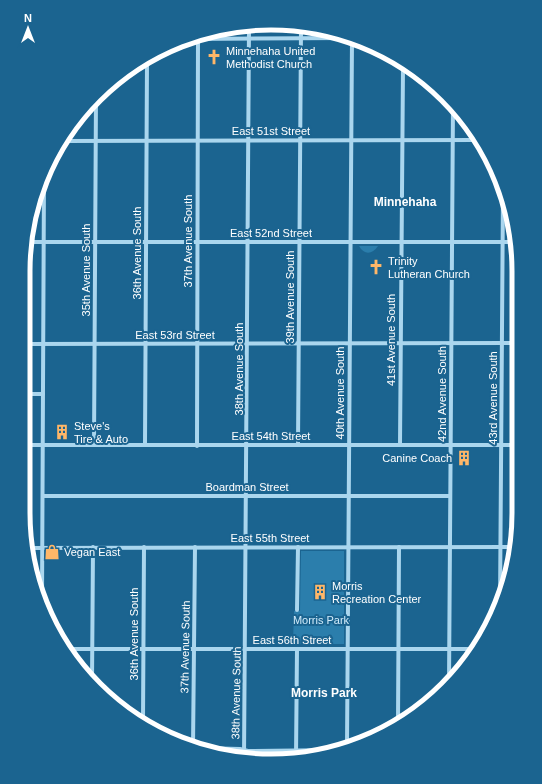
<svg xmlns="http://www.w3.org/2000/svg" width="542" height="784" font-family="Arial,sans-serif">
  <rect width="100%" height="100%" fill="#1b6490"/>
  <g fill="#2b7eac">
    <path d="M359,246H378C372,255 364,255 359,246Z"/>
    <path d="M301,551H344V644H293L294,611H300Z"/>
  </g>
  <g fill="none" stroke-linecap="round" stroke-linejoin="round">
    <g stroke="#aad6ee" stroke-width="4">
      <path d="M192,39L347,38"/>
      <path d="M63,141L478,140"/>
      <path d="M27,242H515"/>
      <path d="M26,344L516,343"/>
      <path d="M25,394H43"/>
      <path d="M24,445H518"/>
      <path d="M94,445L96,95"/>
      <path d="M145,445L147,61"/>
      <path d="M298,445L301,29"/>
      <path d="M400,445L403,67"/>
      <path d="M197,446L198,37"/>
      <path d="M43,496H450"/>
      <path d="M28,548L512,547"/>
      <path d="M42,601L44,174"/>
      <path d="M500,606L503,190"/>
      <path d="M297,610L298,547"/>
      <path d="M64,649H472"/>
      <path d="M92,682L93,547"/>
      <path d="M449,684L453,104"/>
      <path d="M143,721L144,547"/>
      <path d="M398,723L399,547"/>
      <path d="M193,747L195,547"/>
      <path d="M347,747L352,39"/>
      <path d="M200,748L240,749L248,751L336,750"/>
      <path d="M296,757L297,649"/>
      <path d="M244,759L249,27"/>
    </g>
  </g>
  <defs>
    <g id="church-bare" transform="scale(1.2)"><path d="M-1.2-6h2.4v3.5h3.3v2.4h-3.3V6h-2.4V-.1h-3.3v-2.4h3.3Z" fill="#ffb768" stroke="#1b6490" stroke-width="2.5" paint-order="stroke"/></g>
    <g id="building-bare" transform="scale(1.2)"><path d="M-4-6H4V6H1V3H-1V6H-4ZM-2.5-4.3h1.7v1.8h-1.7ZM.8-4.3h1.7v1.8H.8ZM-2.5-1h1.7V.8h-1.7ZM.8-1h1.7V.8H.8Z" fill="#ffb768" stroke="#1b6490" stroke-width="2.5" paint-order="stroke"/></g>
    <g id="shop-bare" transform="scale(1.2)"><path d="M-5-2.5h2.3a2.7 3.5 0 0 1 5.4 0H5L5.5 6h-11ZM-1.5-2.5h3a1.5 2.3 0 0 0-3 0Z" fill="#ffb768" stroke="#1b6490" stroke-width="2.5" paint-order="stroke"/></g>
  </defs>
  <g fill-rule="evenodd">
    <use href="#church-bare" x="214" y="57"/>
    <use href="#church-bare" x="376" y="267"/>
    <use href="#building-bare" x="62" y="432"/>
    <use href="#building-bare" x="464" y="458"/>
    <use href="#shop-bare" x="52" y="552"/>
    <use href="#building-bare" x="320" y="592"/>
  </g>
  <g text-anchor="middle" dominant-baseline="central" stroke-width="4" stroke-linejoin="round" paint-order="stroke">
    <g font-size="11" fill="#fff" stroke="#1b6490" text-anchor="start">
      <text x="226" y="51">Minnehaha United<tspan x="226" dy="13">Methodist Church</tspan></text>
      <text x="388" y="261">Trinity<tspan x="388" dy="13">Lutheran Church</tspan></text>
      <text x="74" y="426">Steve's<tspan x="74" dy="13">Tire &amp; Auto</tspan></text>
      <text x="452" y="458" text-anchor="end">Canine Coach</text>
      <text x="64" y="552">Vegan East</text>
      <text x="332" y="586">Morris<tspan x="332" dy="13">Recreation Center</tspan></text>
    </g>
    <g font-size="11" fill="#fff" stroke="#1b6490">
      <text x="271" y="131">East 51st Street</text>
      <text x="271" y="233">East 52nd Street</text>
      <text transform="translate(188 241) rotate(-90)">37th Avenue South</text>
      <text transform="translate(137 253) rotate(-90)">36th Avenue South</text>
      <text transform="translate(86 270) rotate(-90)">35th Avenue South</text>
      <text transform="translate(290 297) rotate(-90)">39th Avenue South</text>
      <text x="175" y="335">East 53rd Street</text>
      <text transform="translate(391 340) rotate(-90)">41st Avenue South</text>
      <text transform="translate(239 369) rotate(-90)">38th Avenue South</text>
      <text transform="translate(340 393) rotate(-90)">40th Avenue South</text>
      <text transform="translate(442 394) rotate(-90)">42nd Avenue South</text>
      <text transform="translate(493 398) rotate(-90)">43rd Avenue South</text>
      <text x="271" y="436">East 54th Street</text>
      <text x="247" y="487">Boardman Street</text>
      <text x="270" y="538">East 55th Street</text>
      <text transform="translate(134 634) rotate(-90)">36th Avenue South</text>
      <text x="292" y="640">East 56th Street</text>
      <text transform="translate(185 647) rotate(-89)">37th Avenue South</text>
      <text transform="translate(236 693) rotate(-89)">38th Avenue South</text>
    </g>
    <g font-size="11" fill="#d0ebfa" stroke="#1b6490">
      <text x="321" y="620">Morris Park</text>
    </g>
    <g font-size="12" font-weight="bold" fill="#fff" stroke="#1b6490">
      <text x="405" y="202">Minnehaha</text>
      <text x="324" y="693">Morris Park</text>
    </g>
  </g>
  <path d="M0 0H542V784H0ZM271 30H271A241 241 0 0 1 512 271V513A241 241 0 0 1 271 754H271A241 241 0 0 1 30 513V271A241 241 0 0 1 271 30Z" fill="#1b6490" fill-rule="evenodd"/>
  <path fill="none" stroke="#fff" stroke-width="5" d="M271 30H271A241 241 0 0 1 512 271V513A241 241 0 0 1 271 754H271A241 241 0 0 1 30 513V271A241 241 0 0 1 271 30Z"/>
  <g transform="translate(28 28)" stroke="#1b6490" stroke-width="3" paint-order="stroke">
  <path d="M0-3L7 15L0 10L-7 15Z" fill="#ffffff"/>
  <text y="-6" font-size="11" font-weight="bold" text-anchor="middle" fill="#ffffff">N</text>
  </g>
</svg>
